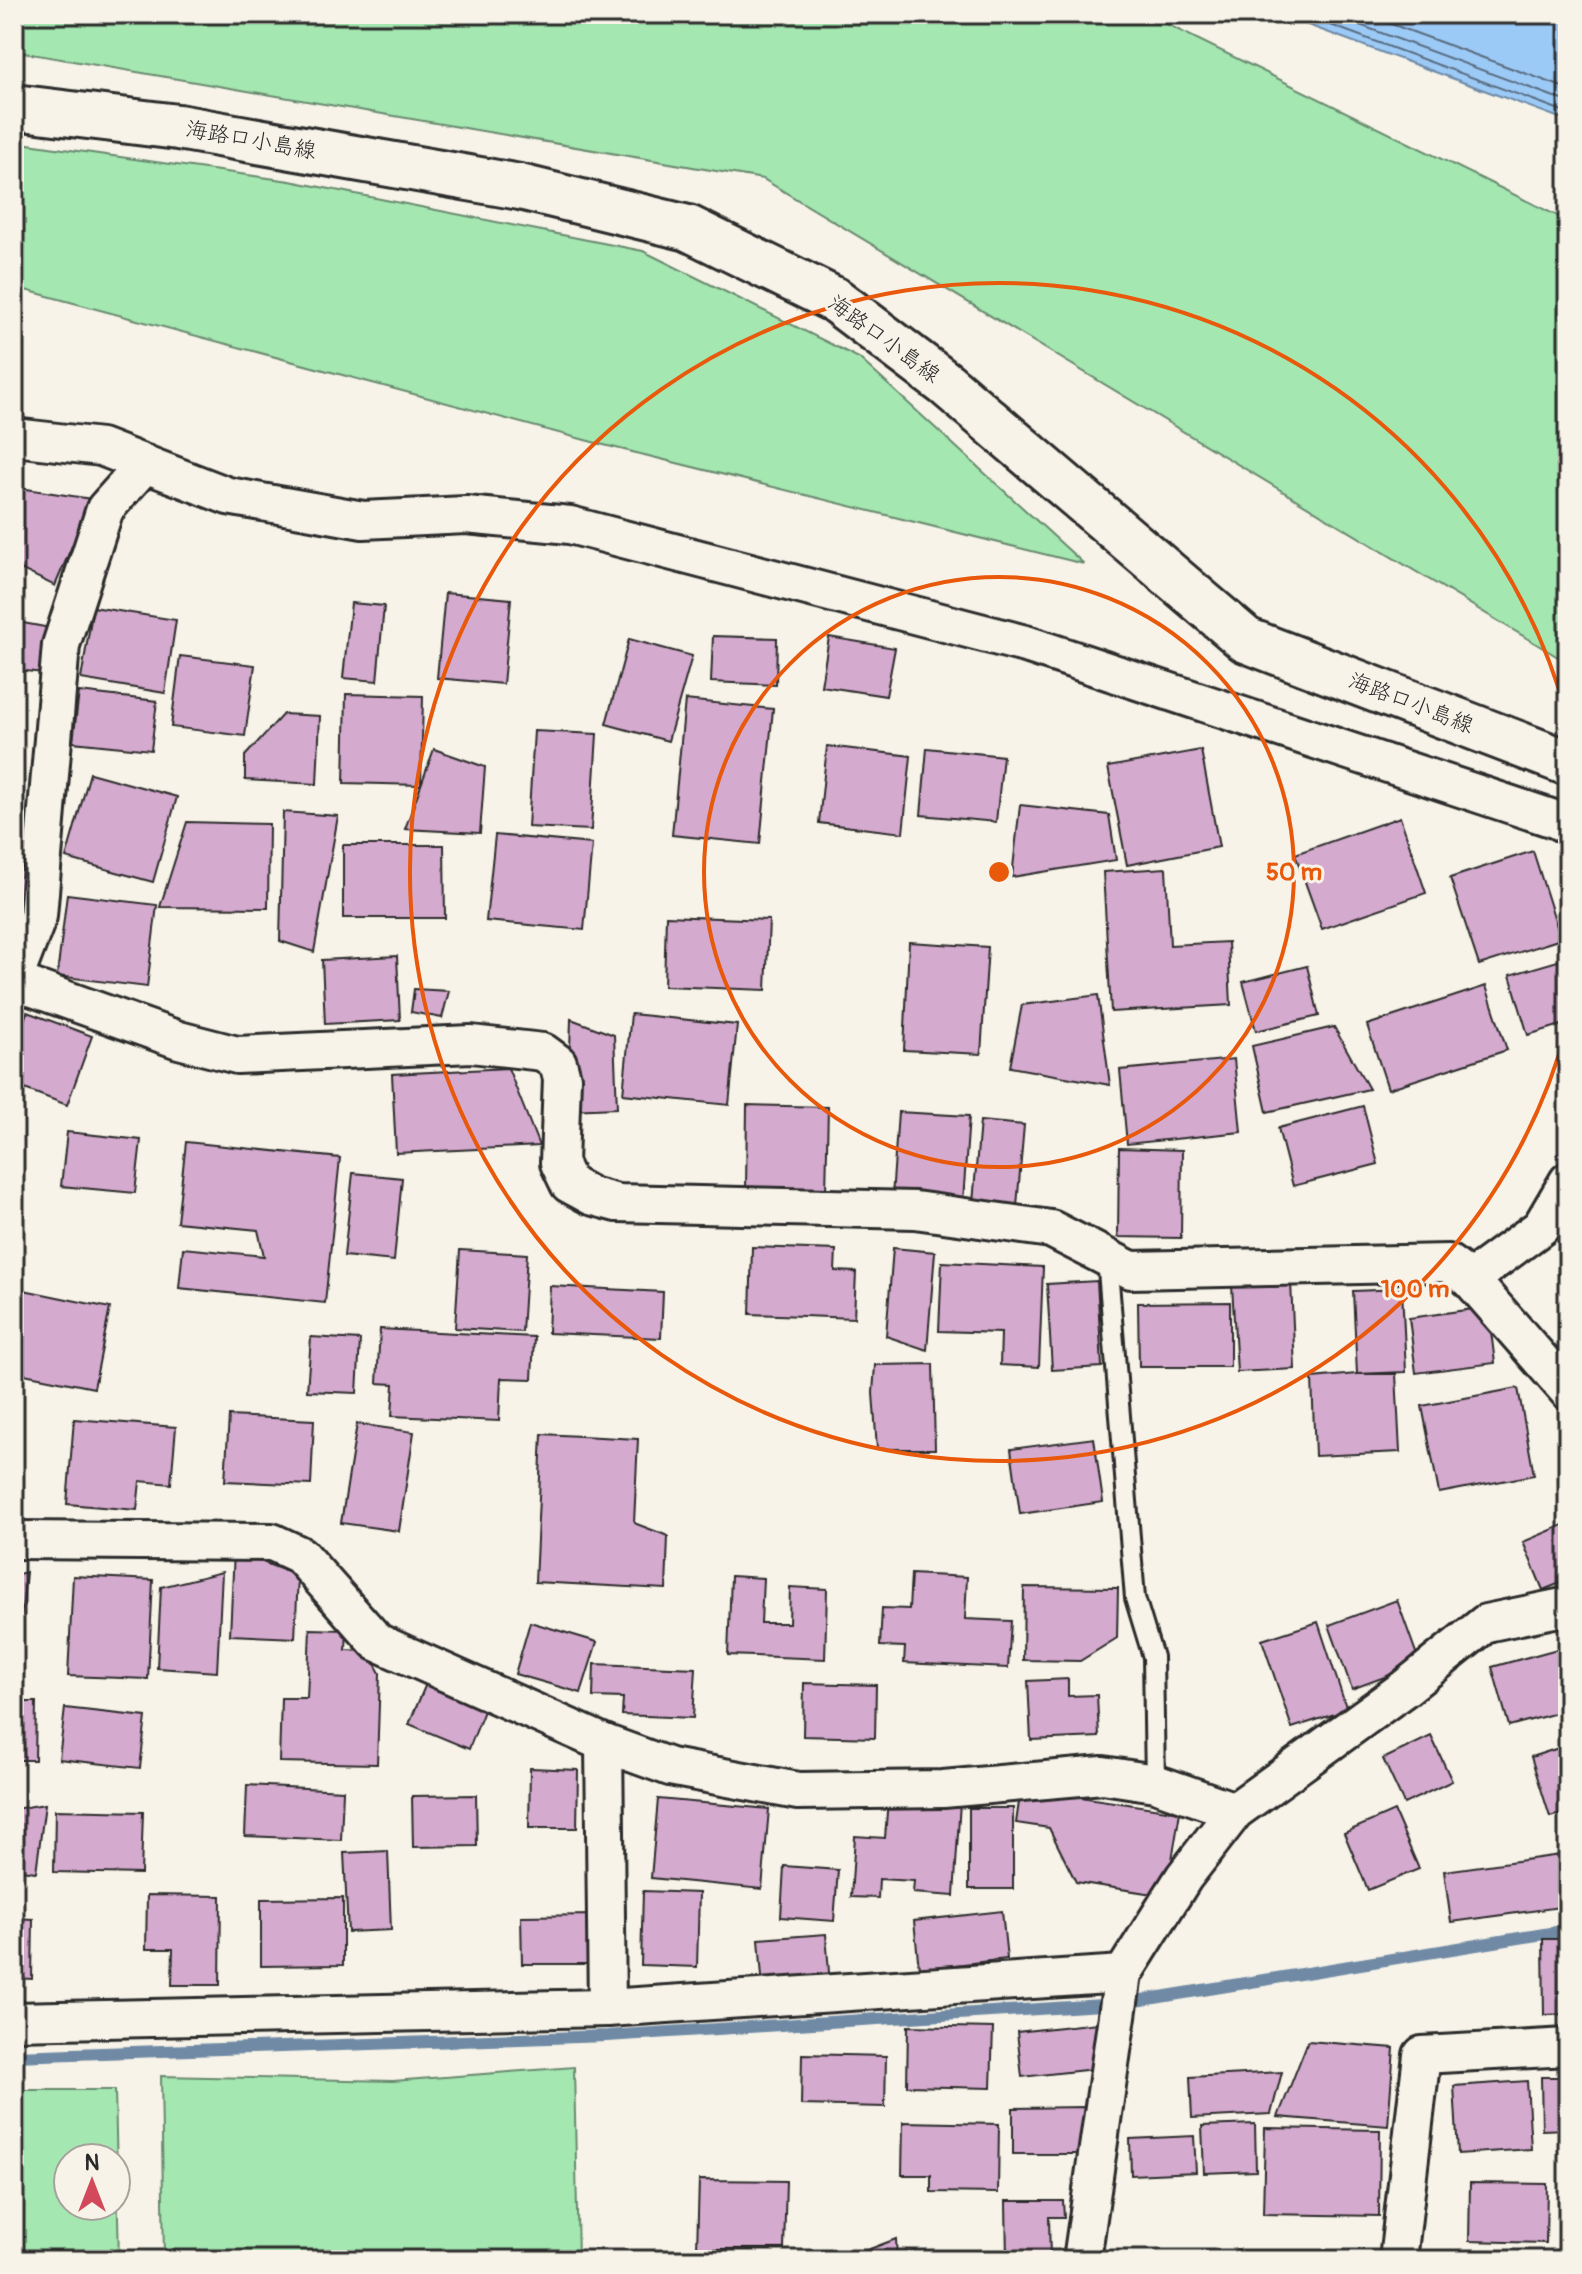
<svg xmlns="http://www.w3.org/2000/svg" width="1582" height="2274" font-family="Pangolin,'Klee One',sans-serif">
  <rect width="100%" height="100%" fill="#f7f3e8"/>
  <filter id="ink" filterUnits="userSpaceOnUse"><feTurbulence type="fractalNoise" baseFrequency=".0125" numOctaves="2"/><feDisplacementMap in="SourceGraphic" scale="16" xChannelSelector="R" yChannelSelector="G"/><feConvolveMatrix kernelMatrix="1 2 1 2 8 2 1 2 1" color-interpolation-filters="sRGB"/></filter>
  <g filter="url(#ink)">
    <g fill="#a4e7b1" stroke="#68896e" stroke-width="2" fill-rule="evenodd">
      <path d="M14,14H1146L1568,221V663L763,179L14,51Z"/>
      <path d="M14,142L290,181L643,251L859,358L1084,564L600,444L14,287Z"/>
      <path d="M574,2067L578,2260H164L161,2076L393,2081Z"/>
      <path d="M14,2090H115L119,2260H14ZM68,2158H116V2206H68Z"/>
    </g>
    <path fill="#9ccaf7" stroke="#6f8aa5" stroke-width="2" d="M1278,14H1568V121Z"/>
    <g fill="none" stroke-linecap="round" stroke-linejoin="round">
      <g stroke="#586b7d" stroke-width="2">
        <path d="M1301,14L1568,113"/>
        <path d="M1330,14L1568,102"/>
        <path d="M1364,14L1568,89"/>
      </g>
      <path stroke="#6f8aa5" stroke-width="12" d="M14,2056L607,2036L1118,2004L1568,1930"/>
    </g>
    <g fill="#d5aacf" stroke="#2b2b2b" stroke-width="2">
      <path d="M20,488L92,499L55,586L14,566V509Z"/>
      <path d="M445,593L511,599L503,684L437,678Z"/>
      <path d="M351,603L384,606L377,681L343,678Z"/>
      <path d="M93,607L176,620L165,693L81,679Z"/>
      <path d="M23,623L56,629L43,673L17,670Z"/>
      <path d="M713,636L777,638L776,685L711,682Z"/>
      <path d="M829,637L895,648L886,696L821,686Z"/>
      <path d="M629,639L692,656L668,741L606,724Z"/>
      <path d="M180,656L255,665L245,736L171,727Z"/>
      <path d="M79,692L157,701L151,750L73,742Z"/>
      <path d="M346,694L423,696L421,785L344,783Z"/>
      <path d="M685,700L773,709L760,844L672,835Z"/>
      <path d="M283,714L320,716L317,784L245,780V756Z"/>
      <path d="M534,731L597,734L591,830L528,827Z"/>
      <path d="M827,746L911,756L903,833L819,823Z"/>
      <path d="M927,748L1003,756L996,822L921,815Z"/>
      <path d="M434,749L485,767L480,833L405,829Z"/>
      <path d="M1201,750L1219,847L1127,865L1108,767Z"/>
      <path d="M90,773L177,797L153,882L66,858Z"/>
      <path d="M1020,805L1109,815L1116,860L1012,877Z"/>
      <path d="M283,812L338,816L314,952L280,941Z"/>
      <path d="M1400,817L1426,893L1322,929L1295,854Z"/>
      <path d="M187,822L269,824L268,908L160,907Z"/>
      <path d="M495,835L592,844L584,930L486,921Z"/>
      <path d="M14,840L27,841L19,946H14Z"/>
      <path d="M343,845H444L445,918H343Z"/>
      <path d="M1533,851L1561,939L1479,965L1450,878Z"/>
      <path d="M1166,868L1170,945L1228,942L1231,1005L1111,1012L1103,872Z"/>
      <path d="M67,894L157,905L147,987L57,976Z"/>
      <path d="M666,916L769,920L766,990L664,986Z"/>
      <path d="M909,942L988,947L981,1054L904,1050Z"/>
      <path d="M397,956L400,1020L325,1024L322,960Z"/>
      <path d="M1568,958V1023L1528,1035L1510,975Z"/>
      <path d="M1307,966L1319,1016L1256,1031L1243,982Z"/>
      <path d="M1486,986L1507,1050L1388,1089L1367,1025Z"/>
      <path d="M414,989L449,991L442,1018L411,1012Z"/>
      <path d="M1098,995L1110,1085L1010,1067L1022,1005Z"/>
      <path d="M27,1012L92,1036L67,1105L14,1085V1049Z"/>
      <path d="M631,1014L737,1025L729,1105L623,1094Z"/>
      <path d="M571,1019L614,1035L617,1108L568,1110Z"/>
      <path d="M1334,1027L1369,1089L1267,1112L1252,1046Z"/>
      <path d="M1234,1059L1241,1132L1127,1144L1120,1070Z"/>
      <path d="M508,1068L539,1146L396,1153L392,1074Z"/>
      <path d="M747,1105L828,1107L826,1192L746,1191Z"/>
      <path d="M1363,1106L1378,1164L1293,1186L1278,1128Z"/>
      <path d="M898,1112L969,1116L963,1201L892,1197Z"/>
      <path d="M980,1121L1024,1125L1017,1206L973,1203Z"/>
      <path d="M67,1132L141,1140L135,1193L61,1186Z"/>
      <path d="M186,1142L340,1158L325,1303L179,1288L183,1248L264,1256L258,1230L177,1222Z"/>
      <path d="M1119,1148L1182,1150L1181,1238L1118,1237Z"/>
      <path d="M353,1173L402,1178L394,1261L344,1256Z"/>
      <path d="M752,1247L836,1250L835,1271L856,1272L854,1318L750,1314Z"/>
      <path d="M893,1248L935,1252L927,1350L886,1336Z"/>
      <path d="M460,1250L527,1254L522,1332L455,1328Z"/>
      <path d="M942,1262L1043,1267L1039,1367L1000,1365L1001,1333L939,1331Z"/>
      <path d="M1097,1281L1102,1367L1052,1370L1047,1284Z"/>
      <path d="M1291,1282L1295,1369L1237,1372L1232,1285Z"/>
      <path d="M550,1286L663,1292L661,1338L548,1333Z"/>
      <path d="M1402,1289L1406,1372L1357,1374L1353,1291Z"/>
      <path d="M24,1290L110,1308L94,1388L14,1372V1341Z"/>
      <path d="M1230,1302V1367H1139L1138,1303Z"/>
      <path d="M1488,1307L1495,1363L1416,1373L1409,1318Z"/>
      <path d="M1568,1326V1351L1562,1328Z"/>
      <path d="M380,1329L534,1337L532,1379L501,1378L499,1421L392,1416L394,1384L377,1383Z"/>
      <path d="M311,1337L360,1340L357,1393L307,1391Z"/>
      <path d="M933,1364L935,1449H877L873,1393L875,1365Z"/>
      <path d="M1357,1374H1396L1400,1452L1315,1456L1312,1378Z"/>
      <path d="M1518,1388L1534,1475L1439,1493L1422,1406Z"/>
      <path d="M229,1416L314,1420L311,1485L225,1481Z"/>
      <path d="M74,1419L176,1427L171,1484L140,1481L137,1510L67,1504Z"/>
      <path d="M357,1424L414,1432L399,1531L341,1523Z"/>
      <path d="M542,1434L638,1439L634,1523L668,1536L666,1589L535,1582Z"/>
      <path d="M1094,1438L1103,1502L1020,1514L1011,1449Z"/>
      <path d="M1568,1523V1580L1543,1590L1523,1542Z"/>
      <path d="M234,1551L298,1576L295,1638L230,1635Z"/>
      <path d="M26,1572L17,1659L14,1658V1575Z"/>
      <path d="M222,1572L217,1672L157,1668L161,1587Z"/>
      <path d="M911,1574L967,1577L965,1619L1011,1621L1008,1668L904,1663L905,1647L880,1646L882,1608L909,1609Z"/>
      <path d="M73,1576L153,1580L148,1679L68,1676Z"/>
      <path d="M731,1576L763,1578L761,1623H789L790,1587L827,1589L825,1659L728,1655Z"/>
      <path d="M1024,1587L1118,1588L1117,1638L1080,1661L1023,1660Z"/>
      <path d="M1397,1600L1420,1664L1352,1689L1329,1625Z"/>
      <path d="M530,1622L597,1642L581,1693L515,1674Z"/>
      <path d="M1318,1622L1347,1710L1292,1728L1262,1640Z"/>
      <path d="M310,1629L347,1630L346,1650L368,1651L380,1673L377,1764L279,1762L281,1698H307Z"/>
      <path d="M1568,1646V1710L1509,1726L1492,1667Z"/>
      <path d="M594,1664L696,1668L693,1718L622,1715L623,1698L593,1697Z"/>
      <path d="M428,1679L487,1703L469,1749L409,1724Z"/>
      <path d="M1068,1679V1696L1097,1695L1099,1737L1031,1740L1028,1681Z"/>
      <path d="M804,1683L876,1685L875,1738L803,1736Z"/>
      <path d="M14,1702H36L35,1760H14Z"/>
      <path d="M65,1708L146,1717L140,1768L59,1759Z"/>
      <path d="M1431,1736L1452,1781L1404,1804L1383,1759Z"/>
      <path d="M1568,1745V1812L1550,1817L1531,1757Z"/>
      <path d="M530,1768L578,1770L577,1828H529Z"/>
      <path d="M247,1785L343,1790L341,1840L245,1836Z"/>
      <path d="M1021,1788L1180,1812L1166,1896L1076,1882L1049,1828L1016,1823Z"/>
      <path d="M476,1795L477,1846L413,1847L412,1796Z"/>
      <path d="M888,1798L960,1802L954,1896L913,1893L914,1881L879,1879L878,1898L851,1897L855,1836L885,1838Z"/>
      <path d="M658,1799L769,1809L762,1889L651,1878Z"/>
      <path d="M45,1804L36,1872L14,1869V1809Z"/>
      <rect x="969" y="1808" width="44" height="81"/>
      <path d="M55,1810L143,1812L141,1874L54,1872Z"/>
      <path d="M1394,1811L1419,1869L1368,1890L1344,1833Z"/>
      <path d="M388,1851L391,1930L348,1932L344,1853Z"/>
      <path d="M1568,1854V1906L1451,1922L1444,1871Z"/>
      <path d="M784,1866L838,1870L834,1921L781,1917Z"/>
      <path d="M643,1891L699,1893L697,1967L641,1965Z"/>
      <path d="M147,1895L221,1896L220,1985H172L173,1949H146Z"/>
      <path d="M343,1898V1965L261,1966V1899Z"/>
      <path d="M1002,1911L1007,1959L919,1969L914,1921Z"/>
      <path d="M597,1915V1964H522L521,1916Z"/>
      <path d="M14,1918L33,1919L32,1979L14,1978Z"/>
      <path d="M826,1934L830,1985L763,1990L759,1939Z"/>
      <path d="M1543,1939H1568V2014L1544,2015Z"/>
      <path d="M1097,2023L1103,2068L1022,2077L1017,2032Z"/>
      <path d="M908,2026L993,2028L991,2088L907,2086Z"/>
      <path d="M1308,2041L1394,2048L1388,2126L1278,2117Z"/>
      <path d="M802,2054L886,2056L885,2107L801,2105Z"/>
      <path d="M1282,2072L1271,2114L1192,2118L1190,2077Z"/>
      <path d="M1541,2077H1568V2129L1542,2130Z"/>
      <path d="M1527,2081L1531,2149L1458,2154L1454,2086Z"/>
      <path d="M1084,2107L1085,2154H1013V2108Z"/>
      <path d="M903,2122L999,2124L998,2193L931,2192V2175H902Z"/>
      <path d="M1255,2124L1256,2171L1204,2173L1202,2126Z"/>
      <path d="M1265,2128L1380,2130L1379,2216L1263,2214Z"/>
      <path d="M1194,2136L1196,2172L1131,2175L1130,2139Z"/>
      <path d="M699,2180L786,2181L784,2249H697Z"/>
      <path d="M1470,2183L1547,2184L1546,2243L1469,2241Z"/>
      <path d="M1006,2201H1063L1064,2217H1049L1050,2259L1007,2260Z"/>
      <path d="M896,2239L897,2260H841Z"/>
      <rect x="901" y="2252" width="80" height="8"/>
    </g>
    <g fill="none" stroke-linecap="round" stroke-linejoin="round">
      <g stroke="#2b2b2b" stroke-width="24">
        <path id="service" d="M1107,1258L1135,1598L1153,1657L1155,1783"/>
      </g>
      <g stroke="#2b2b2b" stroke-width="42">
        <g id="minor">
          <path d="M14,437L101,447L145,464"/>
          <path d="M14,979L38,916L61,645L105,509L145,464L228,496L363,520L466,515L570,525L1029,645L1557,820L1568,826"/>
          <path d="M14,981L179,1040L237,1055L471,1044L543,1052L558,1063L562,1078L559,1163L569,1184L591,1196L617,1203L915,1210L1051,1229L1131,1270L1448,1263L1470,1279L1568,1391"/>
          <path d="M1470,1279L1541,1227L1568,1181"/>
          <path d="M14,1540L272,1542L300,1555L377,1642L604,1743L670,1767L798,1791L943,1789L1103,1775L1155,1783L1235,1811"/>
          <path d="M604,1743L607,2008"/>
          <path d="M14,2021L607,2008L1123,1974"/>
          <path d="M1082,2260L1123,1974L1184,1877L1235,1811L1405,1688L1486,1623L1568,1606"/>
          <path d="M1398,2260L1422,2055L1568,2047"/>
        </g>
      </g>
      <g stroke="#2b2b2b" stroke-width="50">
        <path id="secondary" d="M14,107L178,127L520,187L688,228L835,300L946,384L1246,640L1568,763"/>
      </g>
      <use href="#service" stroke="#f7f3e8" stroke-width="18"/>
      <use href="#minor" stroke="#f7f3e8" stroke-width="36"/>
      <use href="#secondary" stroke="#f7f3e8" stroke-width="44"/>
    </g>
  </g>
  <g fill="none" stroke="#e8590c" stroke-width="4">
    <circle cx="999" cy="872" r="295"/>
    <path d="M1568 1024A589 589 0 1 1 1568 720"/>
  </g>
  <g text-anchor="middle" dominant-baseline="central" stroke-width="6" stroke-linejoin="round" paint-order="stroke">
    <g font-size="22" fill="#2b2b2b" stroke="#f7f3e8">
      <text transform="translate(251 140) rotate(10)">海路口小島線</text>
      <text transform="translate(884 339) rotate(36)">海路口小島線</text>
      <text transform="translate(1411 703) rotate(21)">海路口小島線</text>
    </g>
  </g>
  <circle cx="999" cy="872" r="12" fill="#e8590c" stroke="#f7f3e8" stroke-width="4"/>
  <g font-size="24" text-anchor="middle" font-weight="bold" fill="#e8590c" stroke="#f7f3e8" stroke-width="6" stroke-linejoin="round" paint-order="stroke">
    <text x="1294" y="880">50 m</text>
    <text x="1415" y="1297">100 m</text>
  </g>
  <rect width="1582" height="2274" fill="none" stroke="#f7f3e8" stroke-width="48"/>
  <rect x="24" y="24" width="1534" height="2226" fill="none" stroke="#2b2b2b" stroke-width="3" filter="url(#ink)"/>
  <g transform="translate(92 2182)"><circle r="38" fill="#f7f3e8" stroke="#a5a39c" stroke-width="2"/>
  <path d="M0-6L14 30L0 20L-14 30Z" fill="#d1495b"/>
  <text y="-12" font-size="22" font-weight="bold" text-anchor="middle" fill="#2b2b2b">N</text>
  </g>
</svg>
